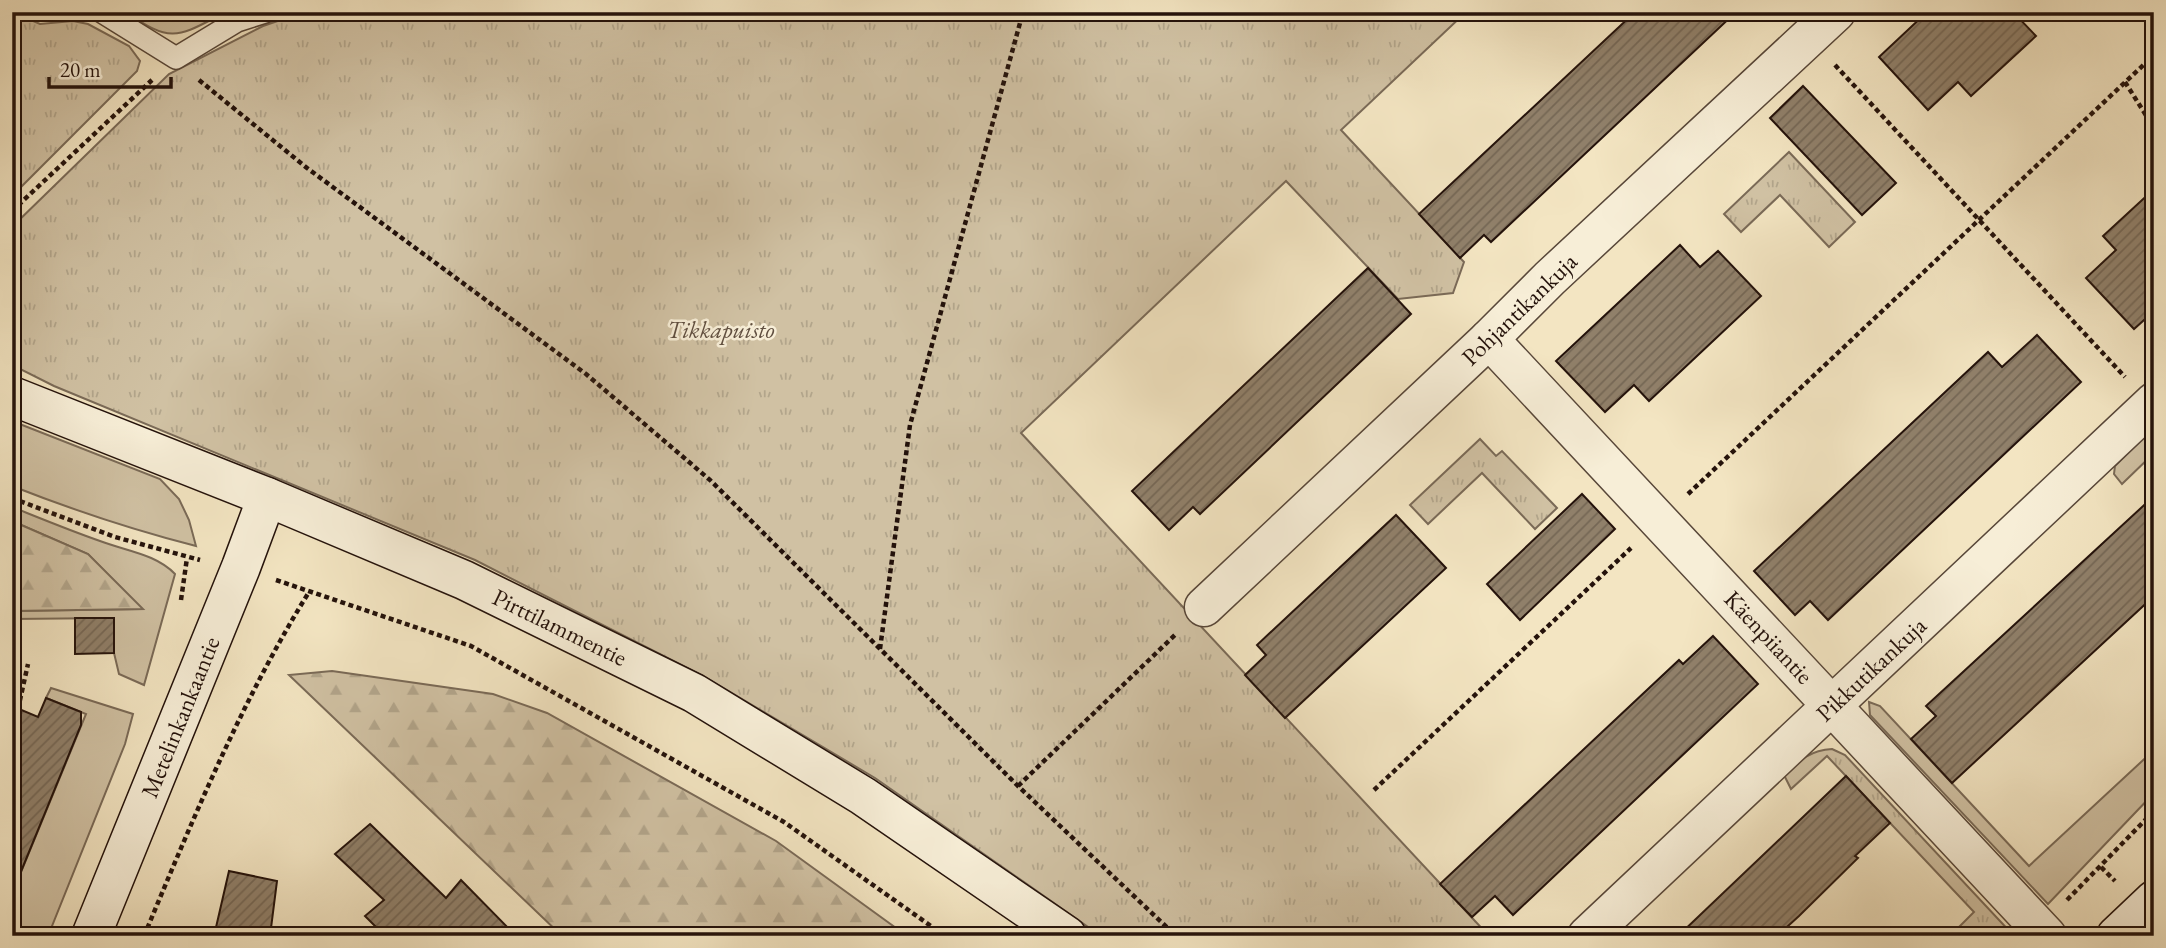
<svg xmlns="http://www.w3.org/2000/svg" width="2166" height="948" font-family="'EB Garamond',serif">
  <defs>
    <pattern id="forest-firs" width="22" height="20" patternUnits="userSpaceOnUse" patternTransform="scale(1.75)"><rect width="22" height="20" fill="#d0c1a3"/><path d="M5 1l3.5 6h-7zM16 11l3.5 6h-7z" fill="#b2a58b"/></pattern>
    <pattern id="park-tufts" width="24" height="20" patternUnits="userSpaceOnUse" patternTransform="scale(1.75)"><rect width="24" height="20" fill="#d0c1a3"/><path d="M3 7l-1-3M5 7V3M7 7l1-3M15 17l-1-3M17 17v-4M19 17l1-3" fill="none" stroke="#b2a58b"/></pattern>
    <pattern id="building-hatch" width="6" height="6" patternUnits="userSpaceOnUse" patternTransform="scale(1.75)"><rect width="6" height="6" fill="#90806a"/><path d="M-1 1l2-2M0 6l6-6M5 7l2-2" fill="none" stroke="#756755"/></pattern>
  </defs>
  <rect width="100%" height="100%" fill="#f3e5c2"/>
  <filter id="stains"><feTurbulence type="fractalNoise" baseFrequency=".00286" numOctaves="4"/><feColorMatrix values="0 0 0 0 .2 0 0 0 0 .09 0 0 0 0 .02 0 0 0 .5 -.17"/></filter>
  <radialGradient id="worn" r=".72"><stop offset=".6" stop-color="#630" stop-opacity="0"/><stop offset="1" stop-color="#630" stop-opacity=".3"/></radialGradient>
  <g fill="#d0c1a3" stroke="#7a6a57" stroke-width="2">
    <path d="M126,12H226C179,36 173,45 126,12Z"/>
    <path d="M12,421L160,479L179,499L189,520L196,546C133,530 73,510 12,486Z"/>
    <path d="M2154,427V459L2151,456L2122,484L2114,474L2115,466Z"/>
    <path d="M12,507C42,519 71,531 100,541C126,551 156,554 175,574L144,685L119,674L114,653V618L12,619V611L142,609L88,554L12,521Z"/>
    <path d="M51,688L133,714L125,744L48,936H22L23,933L12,928V894L86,714L46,698Z"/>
    <path d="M1869,702L1880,706L2029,866L2154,750V793L2048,904L1870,715Z"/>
  </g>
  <g fill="url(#forest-firs)" stroke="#7a6a57" stroke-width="2">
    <path d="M12,521L88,554L143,609L12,611Z"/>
    <path d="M332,671L493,694L547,713L776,841L907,936H562L289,675Z"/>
  </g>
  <g fill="url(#park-tufts)" stroke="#7a6a57" stroke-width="2">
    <path d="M12,12L40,24L73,21L88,24L129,46L140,61L137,71L12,196Z"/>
    <path d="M304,12H1466L1341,130L1464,262L1453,293L1398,299L1286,181L1021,433L1489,936H1101L875,778L703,676L475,560L54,386L12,365V227L169,74L263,26Z"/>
    <path d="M1789,152L1855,222L1829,247L1780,195L1741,232L1724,214Z"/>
    <path d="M1480,439L1496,456L1502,451L1557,508L1535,529L1482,473L1428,524L1410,505Z"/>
    <path d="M1832,749L1845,755L2014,936H1950L1974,912L1827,756L1791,789L1784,775C1799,761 1810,750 1832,749Z"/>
  </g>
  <g fill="url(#building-hatch)" stroke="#24120b" stroke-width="2">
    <path d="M1635,12H1736L1491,242L1484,235L1460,258L1419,214Z"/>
    <path d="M1927,12H2013L2036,36L1971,96L1958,82L1928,110L1879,57Z"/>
    <path d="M1803,86L1896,183L1862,215L1770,118Z"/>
    <path d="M2154,189V311L2134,329L2086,278L2116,250L2103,236Z"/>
    <path d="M1680,245L1700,267L1718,251L1761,296L1649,401L1634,385L1605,412L1556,361Z"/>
    <path d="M1368,268L1411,314L1200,514L1193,507L1169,530L1132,491Z"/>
    <path d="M2037,335L2081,382L1828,620L1810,601L1795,615L1754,571L1988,352L2002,367Z"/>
    <path d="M1582,494L1615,529L1520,620L1487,584Z"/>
    <path d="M2154,496V596L1952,783L1911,739L1936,716L1926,706Z"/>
    <path d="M1396,515L1446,568L1285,718L1245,675L1266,655L1257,645Z"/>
    <path d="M75,618H114V653L75,654Z"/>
    <path d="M1713,636L1758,684L1513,915L1495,896L1472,917L1440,884L1679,660L1683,664Z"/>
    <path d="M46,698L81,712V725L13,891L12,706L38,717Z"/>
    <path d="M1846,776L1890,823L1855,856L1858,858L1799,916L1777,936H1678Z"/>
    <path d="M370,824L446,898L461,880L516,936H385L365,916L384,900L335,854Z"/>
    <path d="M229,871L277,881L270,936H214Z"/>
  </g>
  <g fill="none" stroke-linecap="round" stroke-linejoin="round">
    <g stroke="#584739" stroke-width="24">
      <path id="lane" d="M102,12L176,58L237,21L265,12"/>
    </g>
    <g stroke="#584739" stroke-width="41">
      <g id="street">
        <path d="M1489,339L2047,936"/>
        <path d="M1204,607L1489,339L1550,278L1836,12"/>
        <path d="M1587,936L2154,402"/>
      </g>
    </g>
    <g stroke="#24120b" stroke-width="41">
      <g id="secondary">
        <path d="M12,396L267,497L464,580L694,693L863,796L1067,936"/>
        <path d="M91,936L241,567L267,497"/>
        <path d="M2116,936L2154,900"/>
      </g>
    </g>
    <g stroke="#24120b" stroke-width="4.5" stroke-dasharray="5 3.5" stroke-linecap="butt">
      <path d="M1835,65L2125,377"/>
      <path d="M199,80L307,168L586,374L710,480L1018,786L1176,936"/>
      <path d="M2125,82L2154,128"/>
      <path d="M12,211L152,80"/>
      <path d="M1688,494L2154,55"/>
      <path d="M12,498L115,537L200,560"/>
      <path d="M276,580L471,646L784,822L945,936"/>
      <path d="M181,600L187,558"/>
      <path d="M880,649L910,425L1023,12"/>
      <path d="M18,709L28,664"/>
      <path d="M1018,786L1176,634"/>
      <path d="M1374,790L1631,548"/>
      <path d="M2101,867L2115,881"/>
      <path d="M2067,900L2154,811"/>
      <path d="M144,936C193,819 242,700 309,592"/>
    </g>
    <use href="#lane" stroke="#f7eed7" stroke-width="21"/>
    <use href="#street" stroke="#f7eed7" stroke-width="38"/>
    <use href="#secondary" stroke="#f7eed7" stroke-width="38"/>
  </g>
  <g text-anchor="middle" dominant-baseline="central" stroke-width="5" stroke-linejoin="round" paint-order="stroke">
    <g font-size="24" fill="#24120b" stroke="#f7eed7">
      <text transform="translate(1519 309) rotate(-44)">Pohjantikankuja</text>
      <text transform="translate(560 627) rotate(26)">Pirttilammentie</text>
      <text transform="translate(1769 637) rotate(47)">Käenpiiantie</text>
      <text transform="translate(1871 669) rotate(-43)">Pikkutikankuja</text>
      <text transform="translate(180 717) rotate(-68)">Metelinkankaantie</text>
    </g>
    <g font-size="24" font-style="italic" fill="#604f40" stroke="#f7eed7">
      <text x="721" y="329">Tikkapuisto</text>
    </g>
  </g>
  <rect width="2166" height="948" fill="none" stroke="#f3e5c2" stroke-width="42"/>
  <rect x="14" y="14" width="2138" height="920" fill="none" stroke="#24120b" stroke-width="3.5"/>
  <rect x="21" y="21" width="2124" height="906" fill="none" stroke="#24120b" stroke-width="2"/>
  <path d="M49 77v10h122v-10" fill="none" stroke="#24120b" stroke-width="3.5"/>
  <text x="60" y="77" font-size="21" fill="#24120b" stroke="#f7eed7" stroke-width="5" paint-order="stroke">20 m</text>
  <rect width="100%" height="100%" filter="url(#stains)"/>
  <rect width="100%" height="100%" fill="url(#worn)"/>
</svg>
